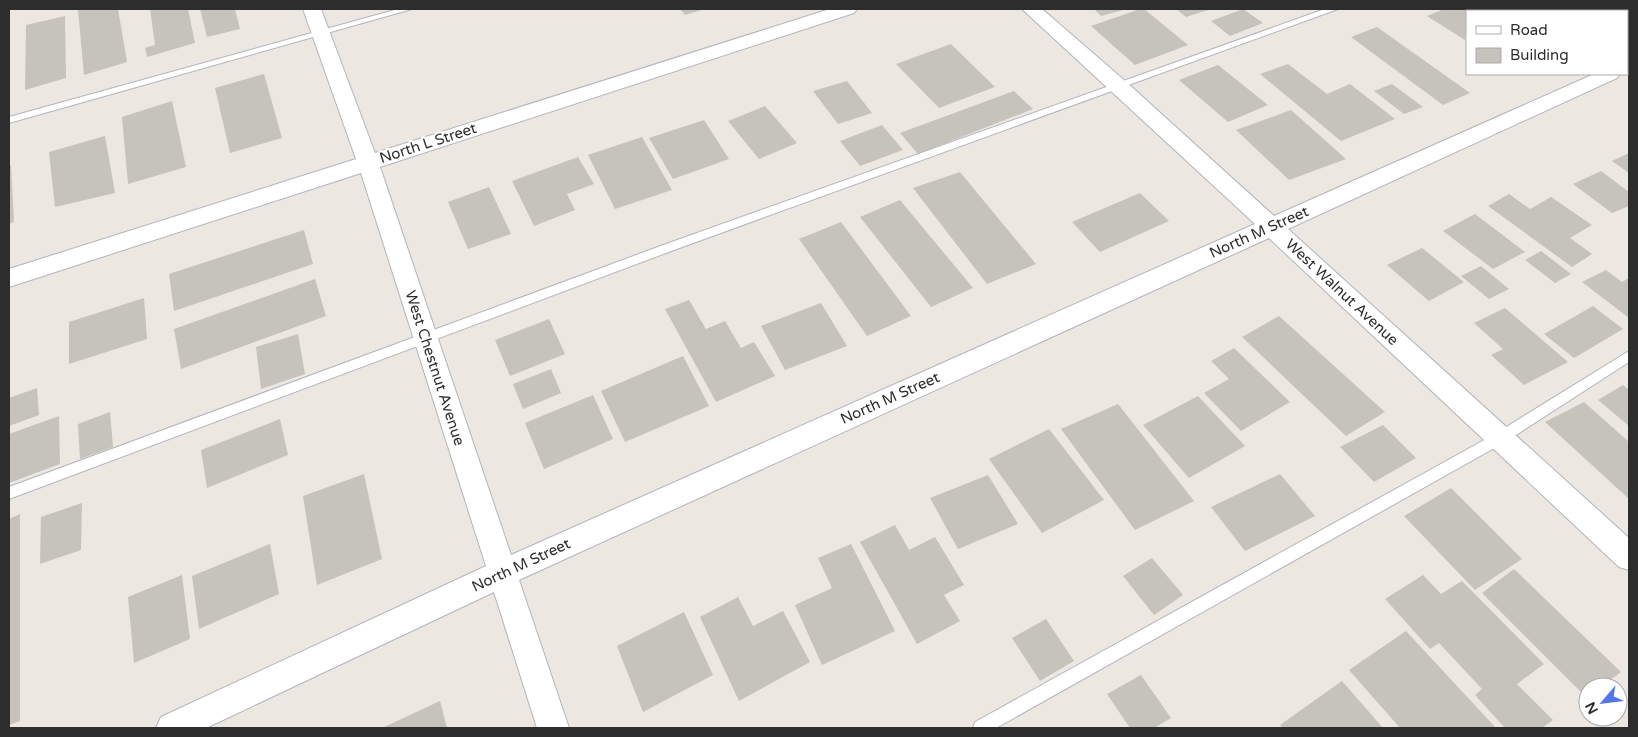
<svg xmlns="http://www.w3.org/2000/svg" width="1638" height="737" font-family="'Varela Round',sans-serif">
  <rect width="100%" height="100%" fill="#ede7e1"/>
  <g fill="#c6c2bc">
    <path d="M83,9H118L127,62L84,75L78,10Z"/>
    <path d="M150,9H188L195,43L147,57L145,48L155,45Z"/>
    <path d="M200,9H235L240,29L207,37Z"/>
    <path d="M680,9H705L685,15Z"/>
    <path d="M1094,9H1127L1101,16Z"/>
    <path d="M1140,9H1144L1188,45L1135,65L1091,26Z"/>
    <path d="M1176,9H1211L1186,17Z"/>
    <path d="M1243,9L1263,23L1230,36L1211,21Z"/>
    <path d="M1444,9H1491L1495,11H1467L1465,40L1427,16Z"/>
    <path d="M1606,9H1629V23L1627,21V11H1610Z"/>
    <path d="M65,16L66,78L25,90L26,25Z"/>
    <path d="M1377,27L1470,93L1443,105L1351,37Z"/>
    <path d="M951,44L995,87L939,108L896,64Z"/>
    <path d="M1288,64L1327,94L1350,84L1395,119L1341,141L1260,74Z"/>
    <path d="M1218,65L1268,105L1228,122L1179,80Z"/>
    <path d="M264,74L282,138L230,153L215,88Z"/>
    <path d="M847,81L872,113L838,124L813,91Z"/>
    <path d="M1392,84L1423,107L1404,114L1374,91Z"/>
    <path d="M1014,91L1033,109L918,154L900,133Z"/>
    <path d="M172,101L186,167L128,184L122,117Z"/>
    <path d="M765,106L797,143L759,159L728,121Z"/>
    <path d="M1291,110L1346,159L1289,180L1236,130Z"/>
    <path d="M704,120L729,159L673,179L649,138Z"/>
    <path d="M882,125L903,150L860,166L840,141Z"/>
    <path d="M105,136L115,193L55,207L49,152Z"/>
    <path d="M642,137L672,190L615,209L588,155Z"/>
    <path d="M1629,153V173L1612,161Z"/>
    <path d="M578,157L594,184L567,194L575,210L534,226L512,181Z"/>
    <path d="M11,165L14,222L9,224V166Z"/>
    <path d="M1601,171L1629,192V206L1612,213L1573,184Z"/>
    <path d="M960,172L1036,264L987,284L913,188Z"/>
    <path d="M489,187L511,234L468,249L448,202Z"/>
    <path d="M1140,193L1169,221L1100,252L1072,222Z"/>
    <path d="M1509,194L1530,209L1551,197L1592,225L1570,238L1592,254L1572,267L1488,206Z"/>
    <path d="M900,200L973,288L931,307L860,217Z"/>
    <path d="M1475,214L1525,252L1493,269L1443,231Z"/>
    <path d="M841,222L911,316L867,336L799,239Z"/>
    <path d="M304,230L313,264L174,311L169,274Z"/>
    <path d="M1422,248L1464,282L1429,301L1387,265Z"/>
    <path d="M1541,251L1571,274L1555,283L1525,260Z"/>
    <path d="M1481,266L1509,289L1489,299L1461,276Z"/>
    <path d="M1606,270L1622,282L1629,278V318L1582,282Z"/>
    <path d="M315,279L326,316L181,369L174,329Z"/>
    <path d="M144,298L147,339L69,364V322Z"/>
    <path d="M689,300L706,329L725,321L741,348L754,342L775,376L716,402L665,309Z"/>
    <path d="M821,303L847,346L785,370L761,326Z"/>
    <path d="M1593,306L1623,329L1574,358L1544,334Z"/>
    <path d="M1505,308L1568,362L1524,385L1491,355L1503,349L1474,323Z"/>
    <path d="M1279,316L1385,412L1346,436L1242,337Z"/>
    <path d="M549,319L565,354L510,376L495,340Z"/>
    <path d="M298,334L305,374L261,389L256,347Z"/>
    <path d="M1234,348L1290,402L1241,431L1204,393L1229,379L1211,361Z"/>
    <path d="M683,356L709,406L625,442L601,391Z"/>
    <path d="M551,369L561,393L523,409L513,384Z"/>
    <path d="M1623,385L1629,390V426L1598,400Z"/>
    <path d="M37,388L39,415L9,426V398Z"/>
    <path d="M593,395L613,439L544,469L525,423Z"/>
    <path d="M1198,396L1245,446L1189,478L1143,425Z"/>
    <path d="M1584,402L1629,442V499L1545,422Z"/>
    <path d="M1118,404L1194,501L1135,530L1061,429Z"/>
    <path d="M110,412L113,447L80,459L78,424Z"/>
    <path d="M59,416L60,464L9,483V434Z"/>
    <path d="M280,419L288,455L207,488L201,450Z"/>
    <path d="M1383,425L1416,458L1374,482L1340,447Z"/>
    <path d="M1049,429L1104,500L1042,533L989,459Z"/>
    <path d="M364,474L382,559L317,585L303,496Z"/>
    <path d="M1280,474L1315,516L1245,551L1211,507Z"/>
    <path d="M988,475L1018,524L958,549L930,498Z"/>
    <path d="M1451,488L1522,559L1475,590L1404,516Z"/>
    <path d="M82,503L81,550L40,564L41,517Z"/>
    <path d="M20,514V721L9,725V519Z"/>
    <path d="M895,525L909,550L935,537L964,585L944,595L960,621L917,644L860,542Z"/>
    <path d="M270,544L279,594L199,629L192,576Z"/>
    <path d="M851,544L895,631L822,665L795,605L832,588L818,558Z"/>
    <path d="M1152,558L1183,595L1154,615L1123,576Z"/>
    <path d="M1514,569L1621,672L1601,687H1588L1587,698L1482,593Z"/>
    <path d="M182,575L190,639L134,663L128,597Z"/>
    <path d="M1423,575L1441,594L1462,581L1544,664L1517,684L1553,720L1542,728H1505L1475,695L1482,689L1439,643L1430,649L1385,599Z"/>
    <path d="M738,597L753,626L783,611L810,662L739,701L700,617Z"/>
    <path d="M684,612L713,675L643,712L617,646Z"/>
    <path d="M1046,619L1074,661L1040,681L1012,638Z"/>
    <path d="M1406,631L1496,728H1400L1349,670Z"/>
    <path d="M1141,675L1171,718L1154,728H1130L1107,694Z"/>
    <path d="M1342,681L1383,728H1283L1280,725Z"/>
    <path d="M440,701L447,728H382Z"/>
  </g>
  <g fill="none" stroke-linecap="round" stroke-linejoin="round">
    <g stroke="#b2b4bc" stroke-width="2">
      <g id="lane">
        <path d="M398,9H412L9,123V117Z"/>
        <path d="M1325,9H1338L674,250L9,499V487L666,244Z"/>
        <path d="M1535,9H1546L1548,11H1536Z"/>
        <path d="M1629,351V362L1505,442L996,728H973L975,722L1495,434Z"/>
      </g>
    </g>
    <g stroke="#b2b4bc" stroke-width="2">
      <g id="street">
        <path d="M303,9H321L375,153L830,9H857L854,13L380,167L511,555L1255,224L1022,9H1042L1124,80L1274,216L1594,74H1620L1617,78L1288,229L1629,538V570L1619,567L1269,238L519,580L569,728H537L494,592L206,728H156L161,717L486,566L361,173L9,287V269L356,159Z"/>
        <rect x="1627" y="59" width="2" height="13"/>
      </g>
    </g>
    <use href="#lane" fill="#fff" fill-rule="evenodd"/>
    <use href="#street" fill="#fff" fill-rule="evenodd"/>
  </g>
  <g text-anchor="middle" dominant-baseline="central" stroke-width="4.5" stroke-linejoin="round" paint-order="stroke">
    <g font-size="15" fill="#2d2d2d" stroke="#fff">
      <text transform="translate(428 143) rotate(-18)">North L Street</text>
      <text transform="translate(1259 232) rotate(-24)">North M Street</text>
      <text transform="translate(1342 292) rotate(43)">West Walnut Avenue</text>
      <text transform="translate(435 368) rotate(72)">West Chestnut Avenue</text>
      <text transform="translate(890 398) rotate(-24)">North M Street</text>
      <text transform="translate(521 565) rotate(-25)">North M Street</text>
    </g>
  </g>
  <rect width="1638" height="737" fill="none" stroke="#2d2d2d" stroke-width="20"/>
  <rect x="1466" y="10" width="162" height="65" fill="#ffffff" stroke="#ababab"/>
  <rect x="1476" y="26" width="25" height="8" fill="#ffffff" stroke="#ababab"/>
  <text x="1510" y="35" font-size="15" fill="#2d2d2d">Road</text>
  <rect x="1476" y="48" width="25" height="15" fill="#c6c2bc" stroke="#ababab"/>
  <text x="1510" y="60" font-size="15" fill="#2d2d2d">Building</text>
  <g transform="translate(1603 702) rotate(242)"><circle r="24" fill="#ffffff" stroke="#ababab"/>
  <path d="M0-4L9 19L0 12L-9 19Z" fill="#5176ea"/>
  <text y="-8" font-size="14" font-weight="bold" text-anchor="middle" fill="#2d2d2d">N</text>
  </g>
</svg>
